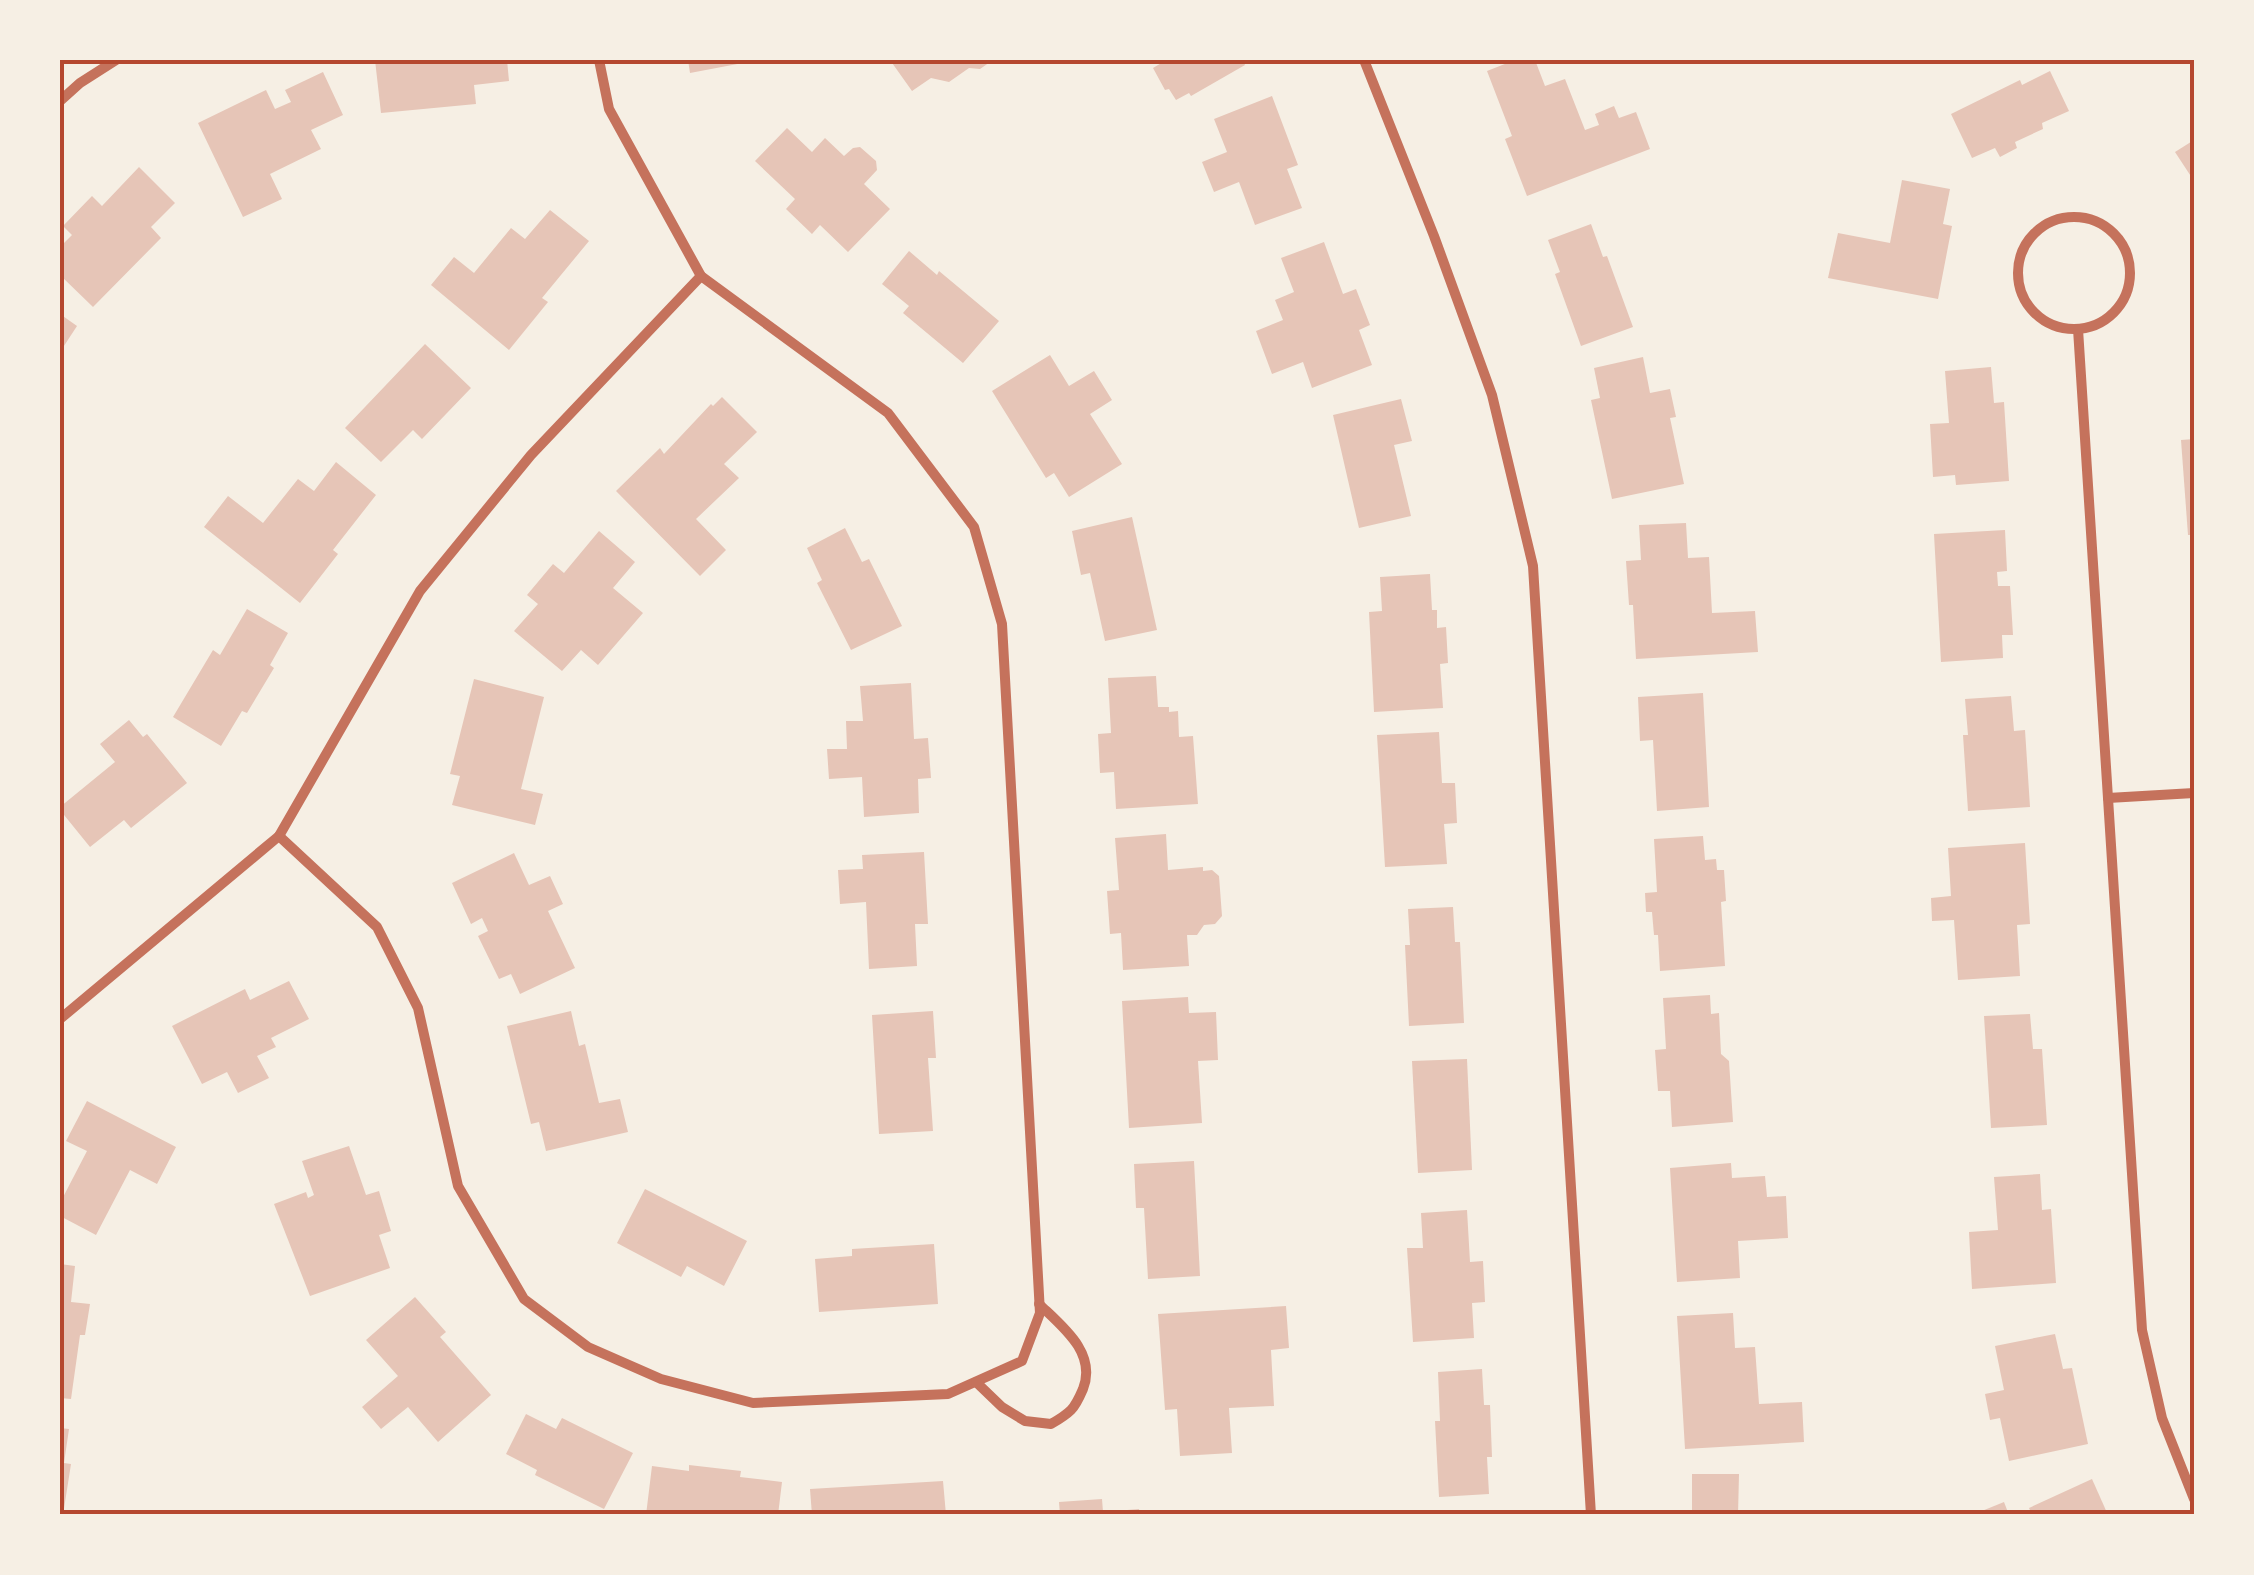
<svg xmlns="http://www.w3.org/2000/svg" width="2254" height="1575" font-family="Overpass,sans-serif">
  <rect width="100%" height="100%" fill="#f6efe4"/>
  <g fill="#e6c5b7">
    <path d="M375,60H507L509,81L474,85L476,104L381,113Z"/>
    <path d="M688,60H748V62L690,73Z"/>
    <path d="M890,60H993L980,69L969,68L949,82L931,78L912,91Z"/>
    <path d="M1162,60H1243L1245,65L1191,96L1189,93L1176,100L1169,89L1165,90L1153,68L1163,62Z"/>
    <path d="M1515,60H1535L1545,86L1565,79L1585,130L1599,125L1595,114L1614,106L1619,118L1636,112L1650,149L1527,196L1505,139L1512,136L1487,71Z"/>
    <path d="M2050,71L2069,111L2042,123L2043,129L2015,142L2017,148L2000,157L1995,148L1972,158L1951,114L2020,80L2022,85Z"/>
    <path d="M323,72L343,115L311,130L321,149L270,174L282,199L243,217L198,123L266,90L275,109L291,102L285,90Z"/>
    <path d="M1272,96L1298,165L1287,169L1302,208L1255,225L1239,182L1214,192L1202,162L1227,152L1214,119Z"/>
    <path d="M787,128L812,152L825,138L844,156L853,148L860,147L876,161L877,170L864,184L890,209L848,252L820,225L812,234L786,209L795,199L755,161Z"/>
    <path d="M2194,140V181L2175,152Z"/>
    <path d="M139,167L175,203L151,227L161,238L93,307L60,275V247L72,235L63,226L92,196L102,206Z"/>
    <path d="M1902,180L1950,189L1943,224L1952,226L1938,299L1828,278L1838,233L1890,243Z"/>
    <path d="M550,210L589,241L542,298L548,302L509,350L431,285L454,257L474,273L511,228L525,239Z"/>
    <path d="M1591,224L1603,257L1607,256L1633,327L1581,346L1555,274L1560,272L1548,240Z"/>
    <path d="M1324,242L1343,294L1356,289L1370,325L1359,330L1372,365L1312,388L1303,362L1272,374L1256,331L1283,320L1275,300L1294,292L1281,258Z"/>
    <path d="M909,251L937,275L939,271L999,321L963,363L903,313L909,306L882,284Z"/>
    <path d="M60,314L77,326L60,352Z"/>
    <path d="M425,344L471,388L422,439L413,430L381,462L345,428Z"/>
    <path d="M1050,355L1069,386L1094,371L1112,400L1090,414L1122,464L1069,497L1054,473L1046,478L992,391Z"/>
    <path d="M1643,357L1650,393L1670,389L1676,417L1670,418L1684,484L1612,499L1591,400L1600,398L1594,368Z"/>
    <path d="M1991,367L1994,403L2004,402L2009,481L1956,485L1955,475L1933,477L1930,424L1949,423L1945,371Z"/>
    <path d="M722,397L757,432L724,464L739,478L696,519L726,550L700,576L616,491L660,448L664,454L711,404L713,406Z"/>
    <path d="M1401,399L1412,441L1394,445L1411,516L1359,528L1333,415Z"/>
    <path d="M2194,439V535H2188L2181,440Z"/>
    <path d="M336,462L376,495L333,550L338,554L300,603L204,527L228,496L263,523L298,479L314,491Z"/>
    <path d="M1132,517L1157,630L1105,641L1090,573L1081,575L1072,531Z"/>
    <path d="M1686,523L1688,558L1709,557L1712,613L1755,611L1758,652L1636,659L1633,605H1629L1626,561L1641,560L1639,525Z"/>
    <path d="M845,528L862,562L869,559L902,626L851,650L817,583L822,580L807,548Z"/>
    <path d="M2005,530L2007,571L1997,572L1998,586H2010L2013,635H2002L2003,658L1941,662L1934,534Z"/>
    <path d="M599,531L635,562L613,588L643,613L598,665L581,650L562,671L514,631L538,604L527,595L553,564L564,573Z"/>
    <path d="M1430,574L1432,610H1437V628L1446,627L1448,663L1440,664L1443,708L1374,712L1369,612L1382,611L1380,577Z"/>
    <path d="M247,609L288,633L270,665L274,668L247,713L242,711L221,746L173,717L213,650L220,655Z"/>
    <path d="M1156,676L1158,707H1169V712L1178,711L1179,737L1193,736L1198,804L1116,809L1114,772L1100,773L1098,734L1111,733L1108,678Z"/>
    <path d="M474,679L544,697L521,789L543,794L535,825L452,805L460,776L450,774Z"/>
    <path d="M911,683L914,739L928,738L931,778L918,779L919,813L864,817L862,777L829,779L827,749H847L846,721H863L860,686Z"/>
    <path d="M1703,693L1709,807L1657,811L1653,740L1640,741L1638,697Z"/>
    <path d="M2011,696L2014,731L2025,730L2030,807L1968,811L1963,735H1968L1965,699Z"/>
    <path d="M129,720L143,737L147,734L187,783L131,828L124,820L90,847L60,810V807L115,762L100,744Z"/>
    <path d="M1439,732L1442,783H1455L1457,823L1444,824L1447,864L1385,867L1377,735Z"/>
    <path d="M1166,834L1168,870L1203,867V871L1212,870L1219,876L1222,916L1215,924L1204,925L1197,935H1187L1189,966L1123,970L1121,933L1110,934L1107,891L1119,890L1115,838Z"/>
    <path d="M1703,836L1705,860L1716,859L1717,870H1724L1726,901L1721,902L1725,966L1660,971L1658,935H1654L1652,912H1646L1645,893L1657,892L1654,839Z"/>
    <path d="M2025,843L2030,924L2017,925L2020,976L1958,980L1954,920L1932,921L1931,898L1951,896L1948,848Z"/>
    <path d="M924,852L928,924H915L917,966L869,969L866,902L840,904L838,870L863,869L862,855Z"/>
    <path d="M514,853L529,885L550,876L563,904L548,911L575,968L520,994L511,974L499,979L478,936L488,931L482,918L471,924L452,883Z"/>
    <path d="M1453,907L1455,942H1460L1464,1023L1409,1026L1405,945H1410L1408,909Z"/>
    <path d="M289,981L309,1019L271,1038L276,1047L257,1056L269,1078L238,1093L227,1072L202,1084L172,1026L245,989L250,1000Z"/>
    <path d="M1710,995L1711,1014L1719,1013L1721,1054L1729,1061L1733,1122L1672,1127L1670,1091H1658L1655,1050L1666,1049L1663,998Z"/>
    <path d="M1188,997L1189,1013L1216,1012L1218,1060L1198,1061L1202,1123L1129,1128L1122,1001Z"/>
    <path d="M571,1011L579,1046L585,1044L599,1103L620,1099L628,1132L546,1151L539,1122L531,1124L507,1026Z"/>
    <path d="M933,1011L936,1058H928L933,1131L879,1134L872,1015Z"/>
    <path d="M2030,1014L2033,1049H2042L2047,1125L1991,1128L1984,1016Z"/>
    <path d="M1467,1059L1472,1170L1418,1173L1412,1061Z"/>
    <path d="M87,1101L176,1147L157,1184L130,1170L96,1235L60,1216V1203L87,1151L66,1141Z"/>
    <path d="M349,1146L366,1195L379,1191L391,1231L379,1235L390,1268L310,1296L274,1204L306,1192L308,1198L314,1195L302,1161Z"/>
    <path d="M1194,1161L1200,1276L1148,1279L1144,1208H1136L1134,1164Z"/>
    <path d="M1731,1163L1732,1178L1765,1176L1767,1197L1786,1196L1788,1238L1738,1241L1740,1278L1677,1282L1670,1168Z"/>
    <path d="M2040,1174L2042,1210L2051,1209L2056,1283L1972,1289L1969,1232L1998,1230L1994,1177Z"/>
    <path d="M645,1189L747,1241L724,1286L687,1266L681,1277L617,1243Z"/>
    <path d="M1467,1210L1470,1262L1483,1261L1485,1302L1472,1303L1474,1338L1413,1342L1407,1248H1423L1421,1213Z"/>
    <path d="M934,1244L938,1304L819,1312L815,1259L852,1256V1249Z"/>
    <path d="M60,1264L75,1266L71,1302L90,1304L85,1335H80L71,1399L60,1398Z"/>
    <path d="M415,1297L446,1332L440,1337L491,1395L438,1442L408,1407L381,1429L362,1407L398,1376L366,1340Z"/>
    <path d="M1286,1306L1289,1348L1271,1350L1274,1406L1229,1408L1232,1453L1180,1456L1177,1409L1165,1410L1158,1314Z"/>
    <path d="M1733,1313L1735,1348L1755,1347L1759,1404L1802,1402L1804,1442L1685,1449L1677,1316Z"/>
    <path d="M2055,1334L2063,1369L2072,1368L2088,1444L2009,1461L2000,1418L1990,1420L1985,1394L2004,1390L1995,1346Z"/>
    <path d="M1482,1369L1484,1405H1490L1492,1457H1487L1489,1494L1439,1497L1435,1421H1440L1438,1372Z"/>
    <path d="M526,1414L556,1429L562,1418L633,1453L604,1509L535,1475L537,1470L506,1454Z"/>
    <path d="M60,1428L69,1429L64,1463L71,1464L63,1515H60Z"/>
    <path d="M689,1465L741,1471L740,1477L782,1482L778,1515H646L652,1466L689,1471Z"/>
    <path d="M1692,1474H1739L1738,1515H1692Z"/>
    <path d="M2092,1479L2108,1515H2032L2029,1508Z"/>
    <path d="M943,1481L946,1515H812L810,1489Z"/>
    <path d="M1102,1499L1103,1512L1139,1509L1140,1515H1060L1059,1502Z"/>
    <path d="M2004,1502L2009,1515H1972Z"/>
  </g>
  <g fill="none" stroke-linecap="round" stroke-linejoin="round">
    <g stroke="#c5725c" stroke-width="10">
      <path d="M1364,60L1434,236L1492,395L1533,566L1591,1515"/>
      <path d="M60,101L80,83L116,60"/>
      <circle cx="2074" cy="273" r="56"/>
      <path d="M2078,329L2142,1330L2162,1418L2194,1499"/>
      <path d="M2108,798L2194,793"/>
      <path d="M279,836L377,927L418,1008L458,1186L524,1299L588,1347L661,1379L753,1403L948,1394L1022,1361L1040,1313L1002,624L974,527L888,413L701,276L609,109L599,60"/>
      <path d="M60,1019L279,836L420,591L531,455L701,276"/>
      <path d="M976,1382L1002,1407L1025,1421L1051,1424C1058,1420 1066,1415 1071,1410C1076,1405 1080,1396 1083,1389C1097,1353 1063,1327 1039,1304"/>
    </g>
  </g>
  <rect width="2254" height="1575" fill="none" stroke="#f6efe4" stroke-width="125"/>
  <rect x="62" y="62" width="2130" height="1450" fill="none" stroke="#b5482f" stroke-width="4"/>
</svg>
